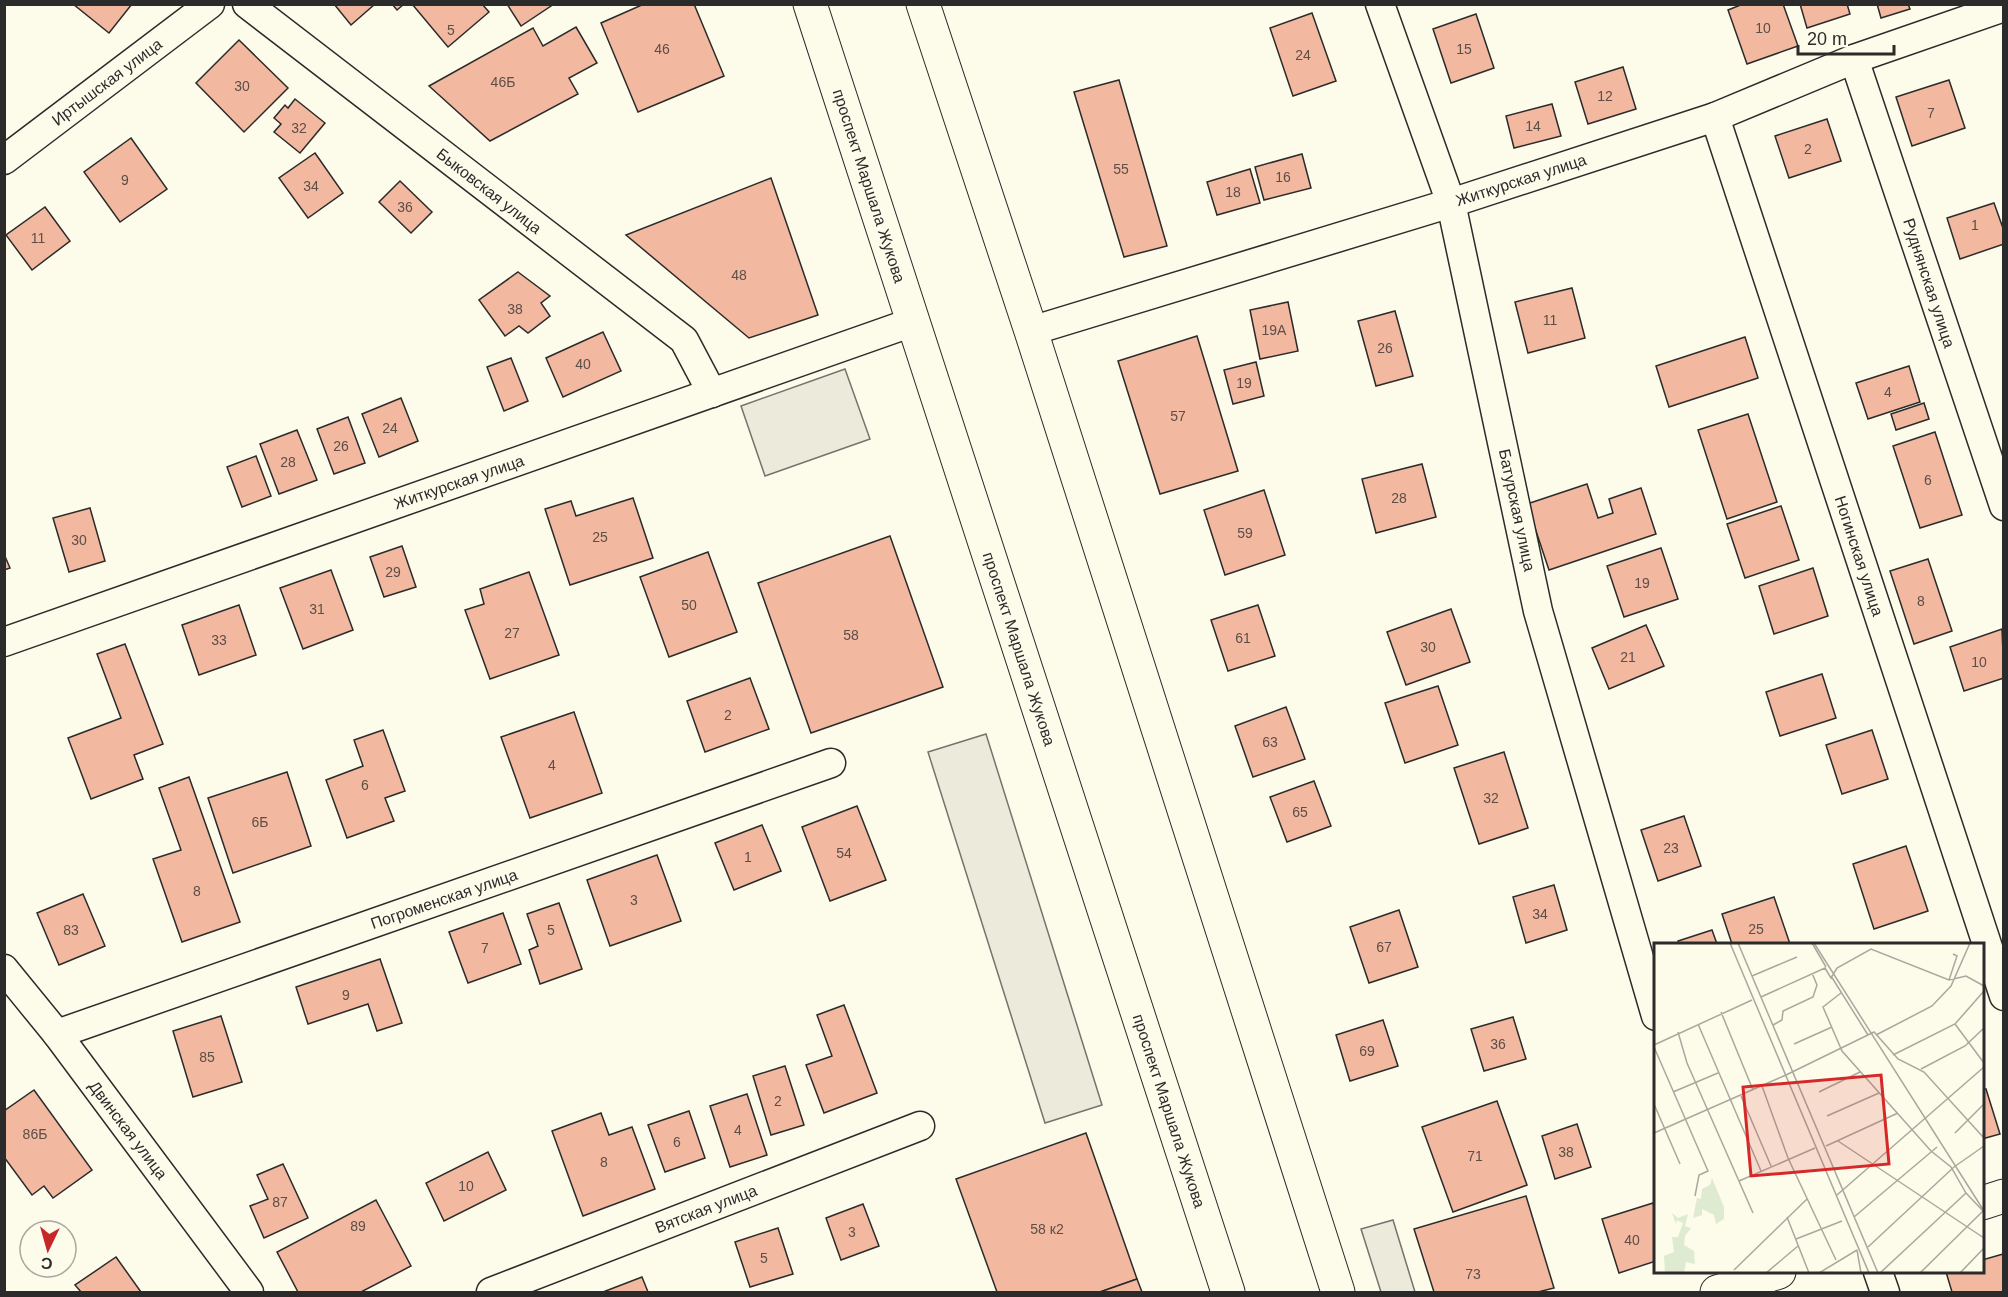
<svg xmlns="http://www.w3.org/2000/svg" width="2008" height="1297" font-family="Helvetica,sans-serif">
  <rect width="100%" height="100%" fill="#fdfbea"/>
  <g fill="#eceadb" stroke="#74746e" stroke-width="1.5">
    <path d="M845,369L870,439L765,476L741,406Z"/>
    <path d="M986,734L1102,1105L1045,1123L928,752Z"/>
    <path d="M1393,1220L1415,1292H1381L1361,1229Z"/>
  </g>
  <g fill="#f2b8a0" stroke="#2b2b2b" stroke-width="1.5">
    <path d="M73,4H132L109,33Z"/>
    <path d="M334,4H375L351,25Z"/>
    <path d="M392,4H404L397,10Z"/>
    <path d="M412,4H482L489,12L448,47Z"/>
    <path d="M507,4H554L521,26Z"/>
    <path d="M644,4H694L724,76L638,112L601,23Z"/>
    <path d="M1743,4H1783L1798,46L1747,64L1728,10Z"/>
    <path d="M1800,4H1847L1850,14L1807,28Z"/>
    <path d="M1877,4H1908L1910,9L1881,18Z"/>
    <path d="M1312,13L1336,81L1293,96L1270,28Z"/>
    <path d="M1476,14L1494,68L1451,83L1433,29Z"/>
    <path d="M576,27L597,63L569,78L578,94L490,141L429,86L533,28L543,46Z"/>
    <path d="M239,40L288,88L244,132L196,83Z"/>
    <path d="M1623,67L1636,109L1588,124L1575,82Z"/>
    <path d="M1119,80L1167,246L1124,257L1074,92Z"/>
    <path d="M1949,80L1965,128L1912,146L1896,97Z"/>
    <path d="M295,99L325,123L300,153L274,132L281,124L274,118L285,105L288,108Z"/>
    <path d="M1552,104L1561,136L1514,148L1506,116Z"/>
    <path d="M1827,119L1841,161L1789,178L1775,136Z"/>
    <path d="M131,138L167,189L120,222L84,172Z"/>
    <path d="M315,153L343,193L308,218L279,178Z"/>
    <path d="M1302,154L1311,188L1264,200L1255,167Z"/>
    <path d="M1250,169L1260,203L1217,215L1207,182Z"/>
    <path d="M771,178L818,315L749,338L626,235Z"/>
    <path d="M400,181L432,212L411,233L379,202Z"/>
    <path d="M1994,203L2004,231V244L1960,259L1947,218Z"/>
    <path d="M45,207L70,241L32,270L6,235Z"/>
    <path d="M518,272L550,296L541,303L550,316L528,333L519,326L505,336L479,300Z"/>
    <path d="M1572,288L1585,338L1528,353L1515,302Z"/>
    <path d="M1288,302L1298,351L1260,359L1250,310Z"/>
    <path d="M1395,311L1413,376L1376,386L1358,321Z"/>
    <path d="M603,332L621,371L563,397L546,358Z"/>
    <path d="M1197,336L1238,471L1160,494L1118,361Z"/>
    <path d="M1745,337L1758,378L1669,407L1656,366Z"/>
    <path d="M511,358L528,401L504,411L487,367Z"/>
    <path d="M1256,362L1264,396L1233,404L1224,370Z"/>
    <path d="M1909,366L1920,402L1868,419L1856,383Z"/>
    <path d="M401,398L418,441L379,457L362,414Z"/>
    <path d="M1924,403L1929,419L1896,430L1891,414Z"/>
    <path d="M1748,414L1777,502L1727,519L1698,430Z"/>
    <path d="M348,417L365,463L334,474L317,429Z"/>
    <path d="M297,430L317,480L279,494L260,444Z"/>
    <path d="M1935,432L1962,515L1920,528L1893,446Z"/>
    <path d="M256,456L271,496L242,507L227,467Z"/>
    <path d="M1422,464L1436,517L1376,533L1362,479Z"/>
    <path d="M1587,484L1598,518L1613,513L1609,499L1641,488L1656,534L1549,570L1527,504Z"/>
    <path d="M1264,490L1285,555L1225,575L1204,510Z"/>
    <path d="M633,498L653,558L570,585L545,509L571,501L576,516Z"/>
    <path d="M1781,506L1799,560L1745,578L1727,524Z"/>
    <path d="M90,508L105,561L69,572L53,518Z"/>
    <path d="M890,536L943,687L811,733L758,583Z"/>
    <path d="M402,546L416,587L384,597L370,557Z"/>
    <path d="M1661,548L1678,599L1624,617L1607,566Z"/>
    <path d="M708,552L737,632L669,657L640,577Z"/>
    <path d="M4,554L10,568L4,570Z"/>
    <path d="M1928,559L1952,631L1914,644L1890,571Z"/>
    <path d="M1813,568L1828,616L1774,634L1759,586Z"/>
    <path d="M331,570L353,630L303,649L280,588Z"/>
    <path d="M529,572L559,655L490,679L465,610L484,604L480,589Z"/>
    <path d="M239,605L256,655L199,675L182,625Z"/>
    <path d="M1258,605L1275,656L1228,671L1211,620Z"/>
    <path d="M1451,609L1470,662L1406,685L1387,632Z"/>
    <path d="M1646,625L1664,666L1609,689L1592,648Z"/>
    <path d="M2002,629L2004,678L1964,691L1950,647Z"/>
    <path d="M125,644L163,744L134,755L143,779L91,799L68,738L121,718L97,654Z"/>
    <path d="M1822,674L1836,718L1780,736L1766,692Z"/>
    <path d="M750,678L769,729L705,752L687,701Z"/>
    <path d="M1438,686L1458,745L1405,763L1385,703Z"/>
    <path d="M1286,707L1305,759L1253,777L1235,726Z"/>
    <path d="M574,712L602,793L530,818L501,737Z"/>
    <path d="M383,730L405,791L385,798L394,821L347,838L326,780L363,766L354,740Z"/>
    <path d="M1872,730L1888,779L1842,794L1826,745Z"/>
    <path d="M1504,752L1528,828L1479,844L1454,768Z"/>
    <path d="M287,772L311,846L233,873L208,798Z"/>
    <path d="M189,777L240,922L182,942L153,859L181,850L159,788Z"/>
    <path d="M1314,781L1331,826L1287,842L1270,797Z"/>
    <path d="M857,806L886,880L830,901L802,827Z"/>
    <path d="M1684,816L1701,866L1658,881L1641,830Z"/>
    <path d="M762,825L781,871L734,890L715,843Z"/>
    <path d="M1906,846L1928,911L1874,929L1853,864Z"/>
    <path d="M657,855L681,921L610,946L587,880Z"/>
    <path d="M1554,885L1567,930L1526,943L1513,897Z"/>
    <path d="M83,894L105,946L59,965L37,913Z"/>
    <path d="M1774,897L1790,944H1732L1722,914Z"/>
    <path d="M559,903L582,969L540,984L529,950L538,946L527,914Z"/>
    <path d="M1399,910L1418,967L1369,983L1350,927Z"/>
    <path d="M503,913L521,964L468,983L449,932Z"/>
    <path d="M1712,930L1717,944H1679L1678,941Z"/>
    <path d="M380,959L402,1023L377,1031L368,1004L308,1024L296,987Z"/>
    <path d="M844,1005L877,1093L824,1113L806,1065L832,1056L817,1015Z"/>
    <path d="M221,1016L242,1082L193,1097L173,1031Z"/>
    <path d="M1513,1017L1526,1059L1484,1071L1471,1029Z"/>
    <path d="M1383,1020L1398,1066L1350,1081L1336,1035Z"/>
    <path d="M785,1066L804,1125L771,1135L753,1076Z"/>
    <path d="M1986,1089L2000,1134L1982,1139V1090Z"/>
    <path d="M34,1090L92,1170L53,1198L44,1186L32,1195L4,1157V1111Z"/>
    <path d="M747,1094L767,1155L730,1167L710,1106Z"/>
    <path d="M1497,1101L1527,1185L1453,1212L1422,1127Z"/>
    <path d="M689,1111L705,1158L665,1172L648,1125Z"/>
    <path d="M601,1113L609,1135L632,1127L655,1189L583,1216L552,1131Z"/>
    <path d="M1577,1124L1591,1167L1555,1179L1542,1136Z"/>
    <path d="M1086,1133L1137,1279L1100,1292H997L956,1179Z"/>
    <path d="M488,1152L506,1190L444,1221L426,1183Z"/>
    <path d="M283,1164L308,1218L264,1238L250,1206L268,1199L257,1175Z"/>
    <path d="M1526,1196L1554,1288L1538,1292H1434L1414,1229Z"/>
    <path d="M376,1200L411,1266L361,1292H298L277,1252Z"/>
    <path d="M1653,1203L1656,1212V1261L1619,1273L1602,1219Z"/>
    <path d="M863,1204L879,1246L841,1260L826,1218Z"/>
    <path d="M778,1228L793,1274L750,1287L735,1242Z"/>
    <path d="M2003,1254L2004,1292H1952L1946,1272H1982V1260Z"/>
    <path d="M116,1257L141,1292H81L75,1285Z"/>
    <path d="M642,1277L648,1292H603Z"/>
    <path d="M1137,1279L1142,1292H1100Z"/>
  </g>
  <g fill="none" stroke-linecap="round" stroke-linejoin="round">
    <g stroke="#2b2b2b" stroke-width="31">
      <g id="street">
        <path d="M247,4L684,340L712,393"/>
        <path d="M1380,4L1451,203L1538,611L1656,1016"/>
        <path d="M1854,59L2004,506"/>
        <path d="M1715,117L2004,996"/>
        <path d="M4,160L210,4"/>
        <path d="M1031,331L1451,203L1715,117L1854,59L2004,7"/>
        <path d="M4,642L913,322"/>
        <path d="M4,969L57,1034L249,1292"/>
        <path d="M57,1034L831,763"/>
        <path d="M1878,1272L1885,1292"/>
        <path d="M491,1292L920,1126"/>
      </g>
    </g>
    <g stroke="#2b2b2b" stroke-width="35">
      <g id="secondary">
        <path d="M1982,1203L2004,1196"/>
        <path d="M1717,1292L1779,1272"/>
      </g>
    </g>
    <g stroke="#2b2b2b" stroke-width="35">
      <g id="highway">
        <path d="M810,4L1228,1292"/>
        <path d="M923,4L1031,331L1338,1292"/>
      </g>
    </g>
    <use href="#street" stroke="#fdfbea" stroke-width="28"/>
    <use href="#secondary" stroke="#fdfbea" stroke-width="33"/>
    <use href="#highway" stroke="#fdfbea" stroke-width="33"/>
  </g>
  <g text-anchor="middle" dominant-baseline="central" stroke-width="4.5" stroke-linejoin="round" paint-order="stroke">
    <g font-size="14" fill="#5d4e48">
      <text x="1763" y="28">10</text>
      <text x="451" y="30">5</text>
      <text x="662" y="49">46</text>
      <text x="1464" y="49">15</text>
      <text x="1303" y="55">24</text>
      <text x="503" y="82">46Б</text>
      <text x="242" y="86">30</text>
      <text x="1605" y="96">12</text>
      <text x="1931" y="113">7</text>
      <text x="1533" y="126">14</text>
      <text x="299" y="128">32</text>
      <text x="1808" y="149">2</text>
      <text x="1121" y="169">55</text>
      <text x="1283" y="177">16</text>
      <text x="125" y="180">9</text>
      <text x="311" y="186">34</text>
      <text x="1233" y="192">18</text>
      <text x="405" y="207">36</text>
      <text x="1975" y="225">1</text>
      <text x="38" y="238">11</text>
      <text x="739" y="275">48</text>
      <text x="515" y="309">38</text>
      <text x="1550" y="320">11</text>
      <text x="1274" y="330">19А</text>
      <text x="1385" y="348">26</text>
      <text x="583" y="364">40</text>
      <text x="1244" y="383">19</text>
      <text x="1888" y="392">4</text>
      <text x="1178" y="416">57</text>
      <text x="390" y="428">24</text>
      <text x="341" y="446">26</text>
      <text x="288" y="462">28</text>
      <text x="1928" y="480">6</text>
      <text x="1399" y="498">28</text>
      <text x="1245" y="533">59</text>
      <text x="600" y="537">25</text>
      <text x="79" y="540">30</text>
      <text x="393" y="572">29</text>
      <text x="1642" y="583">19</text>
      <text x="1921" y="601">8</text>
      <text x="689" y="605">50</text>
      <text x="317" y="609">31</text>
      <text x="512" y="633">27</text>
      <text x="851" y="635">58</text>
      <text x="1243" y="638">61</text>
      <text x="219" y="640">33</text>
      <text x="1428" y="647">30</text>
      <text x="1628" y="657">21</text>
      <text x="1979" y="662">10</text>
      <text x="728" y="715">2</text>
      <text x="1270" y="742">63</text>
      <text x="552" y="765">4</text>
      <text x="365" y="785">6</text>
      <text x="1491" y="798">32</text>
      <text x="1300" y="812">65</text>
      <text x="260" y="822">6Б</text>
      <text x="1671" y="848">23</text>
      <text x="844" y="853">54</text>
      <text x="748" y="857">1</text>
      <text x="197" y="891">8</text>
      <text x="634" y="900">3</text>
      <text x="1540" y="914">34</text>
      <text x="1756" y="929">25</text>
      <text x="71" y="930">83</text>
      <text x="551" y="930">5</text>
      <text x="1384" y="947">67</text>
      <text x="485" y="948">7</text>
      <text x="346" y="995">9</text>
      <text x="1498" y="1044">36</text>
      <text x="1367" y="1051">69</text>
      <text x="207" y="1057">85</text>
      <text x="778" y="1101">2</text>
      <text x="738" y="1130">4</text>
      <text x="35" y="1134">86Б</text>
      <text x="677" y="1142">6</text>
      <text x="1566" y="1152">38</text>
      <text x="1475" y="1156">71</text>
      <text x="604" y="1162">8</text>
      <text x="466" y="1186">10</text>
      <text x="280" y="1202">87</text>
      <text x="358" y="1226">89</text>
      <text x="1047" y="1229">58 к2</text>
      <text x="852" y="1232">3</text>
      <text x="1632" y="1240">40</text>
      <text x="764" y="1258">5</text>
      <text x="1473" y="1274">73</text>
    </g>
    <g font-size="16" fill="#2b2b2b" stroke="#fdfbea">
      <text transform="translate(107 82) rotate(-37)">Иртышская улица</text>
      <text transform="translate(1521 180) rotate(-18)">Житкурская улица</text>
      <text transform="translate(869 186) rotate(72)">проспект Маршала Жукова</text>
      <text transform="translate(489 191) rotate(38)">Быковская улица</text>
      <text transform="translate(1929 283) rotate(72)">Руднянская улица</text>
      <text transform="translate(459 482) rotate(-19)">Житкурская улица</text>
      <text transform="translate(1517 510) rotate(78)">Батурская улица</text>
      <text transform="translate(1859 556) rotate(72)">Ногинская улица</text>
      <text transform="translate(1019 649) rotate(72)">проспект Маршала Жукова</text>
      <text transform="translate(444 899) rotate(-19)">Погроменская улица</text>
      <text transform="translate(1169 1111) rotate(72)">проспект Маршала Жукова</text>
      <text transform="translate(128 1130) rotate(53)">Двинская улица</text>
      <text transform="translate(706 1209) rotate(-21)">Вятская улица</text>
    </g>
  </g>
  <g transform="translate(1654 943)">
    <rect width="330" height="330" fill="#fdfbea"/>
    <path d="M58,235L70,264V276L62,281L60,272L48,266V272L39,275L43,255L47,256L48,246L56,242ZM18,270L24,275L34,271L31,283L37,285L31,293L30,302L40,308L41,321L32,319L30,330H11L10,313L20,309L18,294H24L29,280L23,277L22,281Z" fill="#deebd1"/>
    <path fill="none" stroke="#a9a89e" stroke-width="1.5" d="M76,0L215,330M84,0L224,330M158,0L172,24M160,0L330,268M98,33L143,14M177,33L214,92M295,37L303,13L299,11M187,50L169,64L188,108L277,208L297,224L312,250L330,269M107,54L171,25L177,35L183,25L217,6L295,37L312,33L330,43M67,69L99,147M44,81L107,228M301,81L330,120M119,82L128,77L129,68L159,54L163,42L158,30M24,89L33,120L99,270M222,92L278,63L297,43L316,0M140,101L178,84M0,102L98,57M0,104L54,228L45,232L41,253M239,112L301,81L330,48M267,126L311,103L330,85M132,132L220,89L244,116L270,129L330,195M108,143L134,215L182,317M19,149L64,130M165,149L206,129M87,153L117,223M0,161L26,221M173,173L225,150M0,190L132,132M301,190L330,161M184,198L330,295M172,203L244,170M85,238L161,205M183,252L330,124M133,274L155,330M200,274L283,204M142,296L188,278M214,304L300,224L330,203M203,307L207,330M80,327L153,256M112,330L144,303M165,330L203,307M226,330L312,250M266,330L329,268M306,330L330,305"/>
    <path fill="#d62828" fill-opacity="0.15" stroke="#d62828" stroke-width="3" d="M227,132L235,221L97,233L89,144Z"/>
    <rect width="330" height="330" fill="none" stroke="#2b2b2b" stroke-width="3"/>
  </g>
  <rect width="2008" height="1297" fill="none" stroke="#2b2b2b" stroke-width="12"/>
  <g transform="translate(48 1249) rotate(185)"><circle r="28" fill="#fdfbea" stroke="#a9a89e" stroke-width="1.5"/>
  <path d="M0-4.5L10 22L0 15L-10 22Z" fill="#c62828"/>
  <text y="-9" font-size="16" font-weight="bold" text-anchor="middle" fill="#2b2b2b">С</text>
  </g>
  <path d="M1798 45v9h96v-9" fill="none" stroke="#2b2b2b" stroke-width="3"/>
  <text x="1807" y="45" font-size="18" fill="#2b2b2b" stroke="#fdfbea" stroke-width="4.5" paint-order="stroke">20 m</text>
</svg>
